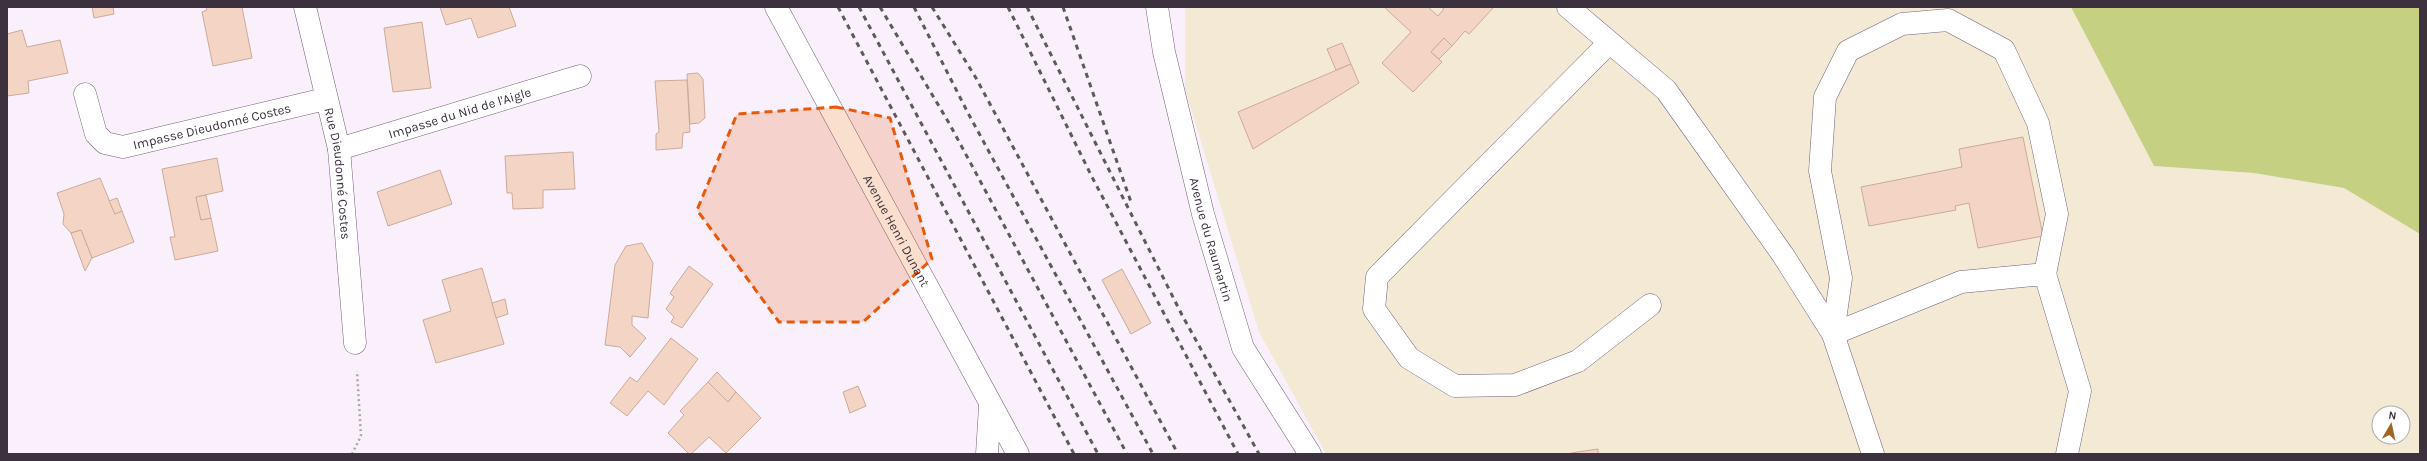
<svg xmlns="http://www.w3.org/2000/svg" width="2427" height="461" font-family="Karla,sans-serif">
  <rect width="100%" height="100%" fill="#f9f0fc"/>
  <path fill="#f4e9d4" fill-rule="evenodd" d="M1185,7H2071L2154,166L2254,173L2344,188L2420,234V454H1326L1259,332L1185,89ZM2379,413H2403V437H2379Z"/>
  <path fill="#c6d083" d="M2071,7H2420V234L2344,188L2254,173L2154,166Z"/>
  <g fill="#f4d5c5" stroke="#cbaa9a">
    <path d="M92,7H113L114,14L94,18Z"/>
    <path d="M206,7H242L252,58L213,66L202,12L207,10Z"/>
    <path d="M440,7H509L516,26L478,38L471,18L446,25Z"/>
    <path d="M1384,7H1428L1438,16L1444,9L1441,7H1494L1469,34L1465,31L1452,46L1444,38L1431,52L1442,62L1413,92L1382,63L1411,32Z"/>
    <path d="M422,22L431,88L393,92L384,28Z"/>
    <path d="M22,30L27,47L60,40L68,73L28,81L29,93L7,96V34Z"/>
    <path d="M1444,38L1452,46L1439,59L1431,52Z"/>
    <path d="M1342,43L1351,64L1336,70L1327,49Z"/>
    <path d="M1351,64L1359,83L1253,149L1238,112Z"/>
    <path d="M698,73L703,79L705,118L699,123L690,124L687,74Z"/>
    <path d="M687,80L690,132L683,133L682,148L656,150V134L659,132L655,81Z"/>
    <path d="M2023,137L2043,236L1978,248L1969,203L1955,206L1956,210L1869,226L1861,187L1962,167L1959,149Z"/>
    <path d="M573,152L575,189L543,190V208L513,209L512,193H507L505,156Z"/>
    <path d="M217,158L223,191L196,197L201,220L211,218L218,251L175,260L170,237H175L162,169Z"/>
    <path d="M440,170L452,204L388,226L377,192Z"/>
    <path d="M100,178L115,214L122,211L134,242L92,258L81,230L71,233L63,224L64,214L57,193Z"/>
    <path d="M206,195L211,218L201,220L196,197Z"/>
    <path d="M117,198L122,211L115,214L109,201Z"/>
    <path d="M81,230L92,258L85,271L71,233Z"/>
    <path d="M642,243L653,263L648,318L632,316V325L646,338L630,357L620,347L605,345L615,265L626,246Z"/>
    <path d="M689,266L713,284L682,328L671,322L674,317L666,309L674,297L670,293Z"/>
    <path d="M482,268L504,344L436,363L423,320L451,311L442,280Z"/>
    <path d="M1122,269L1151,323L1131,334L1102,280Z"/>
    <path d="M505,299L508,314L496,318L492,303Z"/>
    <path d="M671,338L698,359L664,405L648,391L627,416L610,403L630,377L637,382Z"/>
    <path d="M717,372L736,392L728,402L708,382Z"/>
    <path d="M708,382L728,402L736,392L761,418L726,453L709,437L691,454H689L668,433L684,415L680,411Z"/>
    <path d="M858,386L866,406L850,413L843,392Z"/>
    <path d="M1598,449V454H1571V453Z"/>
  </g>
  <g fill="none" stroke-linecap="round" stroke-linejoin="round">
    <g stroke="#746179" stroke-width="23">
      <g id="minor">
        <path id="s1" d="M305,7L339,149L355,343"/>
        <path id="s2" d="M776,7L1018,454"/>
        <path id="s3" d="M1157,7L1164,52L1203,214L1243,348L1310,454"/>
        <path d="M1568,7L1666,90L1783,255L1833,334L1873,454"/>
        <path d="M1609,43L1377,277L1374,309L1409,358L1455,386L1515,385L1578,361L1650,305"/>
        <path id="s4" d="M85,94L96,134L105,143L123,147L325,99"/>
        <path id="s5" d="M339,149L580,76"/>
        <path d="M1833,334L1841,278L1820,171L1825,97L1848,51L1902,24L1948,20L2004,50L2038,123L2057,214L2045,274"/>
        <path d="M1833,334L1961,282L2045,274L2080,391L2067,454"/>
        <path d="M987,454L990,406"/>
      </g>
    </g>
    <path stroke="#ada4b0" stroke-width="2.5" stroke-dasharray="2 3" stroke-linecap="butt" d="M352,454L361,436L357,371"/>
    <use href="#minor" stroke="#fff" stroke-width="22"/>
    <g stroke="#605762" stroke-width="3" stroke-dasharray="5 5" stroke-linecap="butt">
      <path d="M838,7L1074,454"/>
      <path d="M859,7L1098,454"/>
      <path d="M880,7L949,123L1127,454"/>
      <path d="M914,7L968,113L1153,454"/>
      <path d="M932,7L976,78L1178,454"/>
      <path d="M1008,7L1092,177L1238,454"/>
      <path d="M1027,7L1182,315L1259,454"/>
      <path d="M1063,7L1132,205"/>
    </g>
  </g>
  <path fill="#e8590c" fill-opacity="0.2" stroke="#e8590c" stroke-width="3" stroke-dasharray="8 5" stroke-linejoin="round" d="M836,107L890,118L932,259L863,322H779L697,210L737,114Z"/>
  <g text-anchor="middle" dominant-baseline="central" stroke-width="3.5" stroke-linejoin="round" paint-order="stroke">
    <g font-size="13" fill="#3b323d" stroke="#fff">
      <text stroke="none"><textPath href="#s5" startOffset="126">Impasse du Nid de l'Aigle</textPath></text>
      <text stroke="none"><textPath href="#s4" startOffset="164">Impasse Dieudonné Costes</textPath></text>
      <text stroke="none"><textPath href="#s1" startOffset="170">Rue Dieudonné Costes</textPath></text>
      <text stroke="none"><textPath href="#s2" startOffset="254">Avenue Henri Dunant</textPath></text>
      <text stroke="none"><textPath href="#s3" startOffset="239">Avenue du Raumartin</textPath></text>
    </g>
  </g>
  <rect width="2427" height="461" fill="none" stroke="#3b323d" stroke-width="16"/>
  <g transform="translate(2391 425) rotate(9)"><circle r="19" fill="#ffffff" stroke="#b1adb1"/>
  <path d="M0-3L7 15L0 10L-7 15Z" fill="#9e6523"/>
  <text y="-6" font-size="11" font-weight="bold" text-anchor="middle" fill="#3b323d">N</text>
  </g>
</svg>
